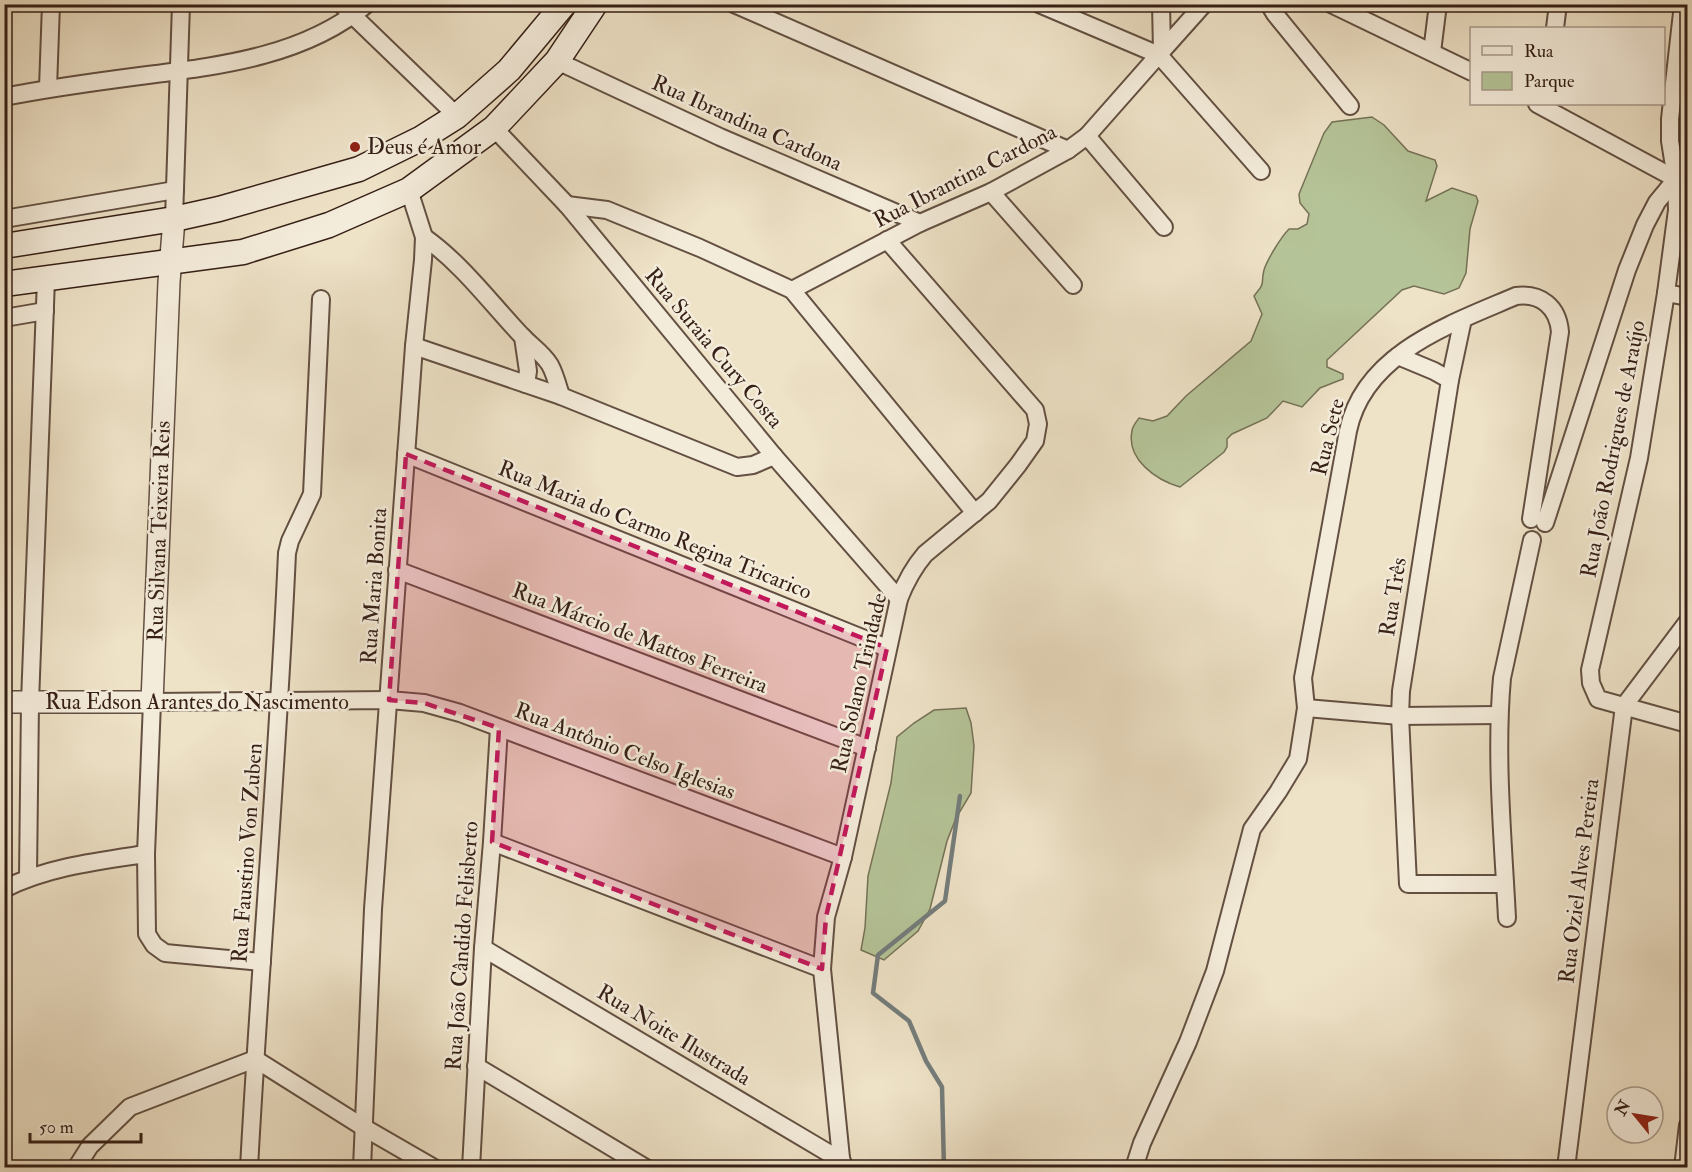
<svg xmlns="http://www.w3.org/2000/svg" width="1692" height="1172" font-family="'IM FELL Double Pica',serif">
  <rect width="100%" height="100%" fill="#eee2c7"/>
  <filter id="stains"><feTurbulence type="fractalNoise" baseFrequency=".00333" numOctaves="4"/><feColorMatrix values="0 0 0 0 .2 0 0 0 0 .09 0 0 0 0 .02 0 0 0 .5 -.17"/></filter>
  <radialGradient id="worn" r=".72"><stop offset=".6" stop-color="#630" stop-opacity="0"/><stop offset="1" stop-color="#630" stop-opacity=".3"/></radialGradient>
  <g fill="#b5c498" stroke="#757257" stroke-width="1.5">
    <path d="M1372,117L1384,125L1408,151L1435,160L1437,166L1426,201L1452,188L1476,196L1478,201L1470,229L1466,273L1459,288L1444,294L1414,286L1402,290L1327,360V367L1343,374V379L1320,388L1302,407L1283,401L1267,418L1232,434L1227,439V447L1224,452L1180,487C1156,480 1126,459 1132,431C1132,427 1136,422 1139,418L1153,421L1167,416L1186,396L1251,341L1262,314L1254,296C1267,280 1260,286 1264,270C1267,260 1281,237 1289,229H1298L1307,224L1309,214L1300,203L1299,194L1324,133L1332,122Z"/>
    <path d="M966,708L971,723L974,746L971,793L956,818L947,841L930,909L918,931L884,960L861,950L865,928L868,876L891,783L897,737L914,723L934,710Z"/>
  </g>
  <g fill="none" stroke-linecap="round" stroke-linejoin="round">
    <path stroke="#747d7c" stroke-width="4.5" d="M944,1168L942,1087L926,1061L909,1021L873,993L878,955L945,901L960,796"/>
    <g stroke="#635042" stroke-width="20">
      <g id="minor">
        <path d="M341,4L457,116"/>
        <path d="M734,4L1068,150"/>
        <path d="M1039,4L1159,55L1261,171"/>
        <path d="M1269,4L1275,14L1350,106"/>
        <path d="M1331,4L1472,72"/>
        <path d="M1683,4L1670,119V141L1676,179L1677,210L1666,293L1639,458L1590,670L1591,683L1598,699L1688,724"/>
        <path d="M1555,28L1558,4"/>
        <path d="M1162,51L1204,4"/>
        <path d="M1432,52L1438,4"/>
        <path d="M557,61L720,137L920,223"/>
        <path d="M48,88L51,4"/>
        <path d="M4,97C49,88 94,82 140,76C218,66 304,57 367,4"/>
        <path d="M1537,104L1676,179L1682,180"/>
        <path d="M494,128L567,205L774,456L899,599"/>
        <path d="M1087,136L1164,227"/>
        <path d="M991,192L1073,285"/>
        <path d="M567,205L607,210L700,248L792,290L975,513"/>
        <path d="M4,219L175,190"/>
        <path d="M174,219L181,4"/>
        <path d="M424,237C462,264 489,301 521,335C530,345 543,353 550,365C555,374 558,386 561,396"/>
        <path d="M792,290L920,223L991,192L1068,150L1087,136L1162,51L1161,4"/>
        <path d="M1666,293L1688,297"/>
        <path d="M4,318L45,311"/>
        <path d="M1463,319L1450,380L1401,691L1400,716L1408,884H1505"/>
        <path d="M523,337L528,371L526,384"/>
        <path d="M414,346L561,396L737,467L753,465L774,456"/>
        <path d="M1398,356L1434,371L1450,380"/>
        <path d="M406,454L887,648"/>
        <path d="M1545,523L1627,270L1645,225L1657,202L1676,179"/>
        <path d="M397,570L867,748"/>
        <path d="M1306,708L1400,716L1499,715"/>
        <path d="M492,842L822,969"/>
        <path d="M28,877L30,702L46,279"/>
        <path d="M4,889C47,867 99,861 146,854"/>
        <path d="M1507,918C1503,839 1495,757 1502,678L1532,540"/>
        <path d="M483,948L842,1161"/>
        <path d="M262,962L165,953L154,945L147,934L146,854L152,702L389,700L424,703L460,713L843,857"/>
        <path d="M255,1059L363,1127L434,1168"/>
        <path d="M476,1066L646,1168"/>
        <path d="M76,1168L90,1146L130,1107L255,1059"/>
        <path d="M249,1168C260,963 278,758 287,553L290,541L312,494L321,299"/>
        <path d="M362,1168L373,909L414,346L423,260L424,237L409,190"/>
        <path d="M471,1168L483,948L492,842L499,728"/>
        <path d="M842,1168L822,969L826,917L843,857L899,599C906,581 913,568 925,554L989,501L1018,465L1035,441L1038,424L1035,410L887,240"/>
        <path d="M1134,1168L1142,1143L1188,1042L1215,971L1252,829L1278,792L1298,759L1306,708L1303,678L1348,431C1364,353 1451,324 1516,296C1541,293 1558,307 1560,332L1531,519"/>
        <path d="M1566,1168L1624,706L1688,621"/>
        <path d="M1683,1168L1688,1125"/>
      </g>
    </g>
    <g stroke="#635042" stroke-width="24">
      <path id="tertiary" d="M4,702H152L169,282L174,219"/>
    </g>
    <g stroke="#351f16" stroke-width="27">
      <g id="secondary">
        <path d="M4,246L174,219L219,209L359,169L422,138L457,116L509,70L564,4"/>
        <path d="M4,284L243,252L329,225L409,190L494,128L557,61L595,4"/>
      </g>
    </g>
    <use href="#minor" stroke="#f4ecdb" stroke-width="16"/>
    <use href="#tertiary" stroke="#f4ecdb" stroke-width="21"/>
    <use href="#secondary" stroke="#f4ecdb" stroke-width="24"/>
  </g>
  <path fill="#c2185b" fill-opacity="0.2" stroke="#c2185b" stroke-width="4.5" stroke-dasharray="12 8" stroke-linejoin="round" d="M406,454L887,648L826,917L822,969L492,842L499,728L424,703L389,700Z"/>
  <circle fill="#8f2418" stroke="#f4ecdb" stroke-width="2" cx="355" cy="147" r="6"/>
  <g text-anchor="middle" dominant-baseline="central" stroke-width="5" stroke-linejoin="round" paint-order="stroke">
    <g font-size="22" fill="#351f16" stroke="#f4ecdb">
      <text transform="translate(747 123) rotate(24)">Rua Ibrandina Cardona</text>
      <text transform="translate(965 176) rotate(-27)">Rua Ibrantina Cardona</text>
      <text transform="translate(714 348) rotate(50)">Rua Suraia Cury Costa</text>
      <text transform="translate(1328 437) rotate(-76)">Rua Sete</text>
      <text transform="translate(1613 449) rotate(-79)">Rua João Rodrigues de Araújo</text>
      <text transform="translate(655 530) rotate(22)">Rua Maria do Carmo Regina Tricarico</text>
      <text transform="translate(159 531) rotate(-88)">Rua Silvana Teixeira Reis</text>
      <text transform="translate(374 586) rotate(-86)">Rua Maria Bonita</text>
      <text transform="translate(1393 597) rotate(-81)">Rua Três</text>
      <text transform="translate(640 638) rotate(21)">Rua Márcio de Mattos Ferreira</text>
      <text transform="translate(859 683) rotate(-77)">Rua Solano Trindade</text>
      <text x="197" y="702">Rua Edson Arantes do Nascimento</text>
      <text transform="translate(625 751) rotate(21)">Rua Antônio Celso Iglesias</text>
      <text transform="translate(247 853) rotate(-86)">Rua Faustino Von Zuben</text>
      <text transform="translate(1579 881) rotate(-83)">Rua Oziel Alves Pereira</text>
      <text transform="translate(462 946) rotate(-86)">Rua João Cândido Felisberto</text>
      <text transform="translate(674 1035) rotate(31)">Rua Noite Ilustrada</text>
    </g>
    <g font-size="22" fill="#351f16" stroke="#f4ecdb" text-anchor="start">
      <text x="367" y="147">Deus é Amor</text>
    </g>
  </g>
  <rect width="1692" height="1172" fill="none" stroke="#eee2c7" stroke-width="24"/>
  <rect x="6" y="6" width="1680" height="1160" fill="none" stroke="#351f16" stroke-width="3"/>
  <rect x="12" y="12" width="1668" height="1148" fill="none" stroke="#351f16" stroke-width="1.5"/>
  <rect x="1470" y="27" width="195" height="78" fill="#f4ecdb" stroke="#a89a8c" stroke-width="1.5"/>
  <rect x="1482" y="46" width="30" height="9" fill="#f4ecdb" stroke="#a89a8c" stroke-width="1.5"/>
  <text x="1524" y="57" font-size="18" fill="#351f16">Rua</text>
  <rect x="1482" y="72" width="30" height="18" fill="#b5c498" stroke="#a89a8c" stroke-width="1.5"/>
  <text x="1524" y="87" font-size="18" fill="#351f16">Parque</text>
  <g transform="translate(1635 1115) rotate(300)"><circle r="28" fill="#f4ecdb" stroke="#a89a8c" stroke-width="1.5"/>
  <path d="M0-4.5L10 22L0 15L-10 22Z" fill="#8f2418"/>
  <text y="-9" font-size="16" font-weight="bold" text-anchor="middle" fill="#351f16">N</text>
  </g>
  <path d="M30 1133v9h111v-9" fill="none" stroke="#351f16" stroke-width="3"/>
  <text x="39" y="1133" font-size="18" fill="#351f16" stroke="#f4ecdb" stroke-width="4.5" paint-order="stroke">50 m</text>
  <rect width="100%" height="100%" filter="url(#stains)"/>
  <rect width="100%" height="100%" fill="url(#worn)"/>
</svg>
